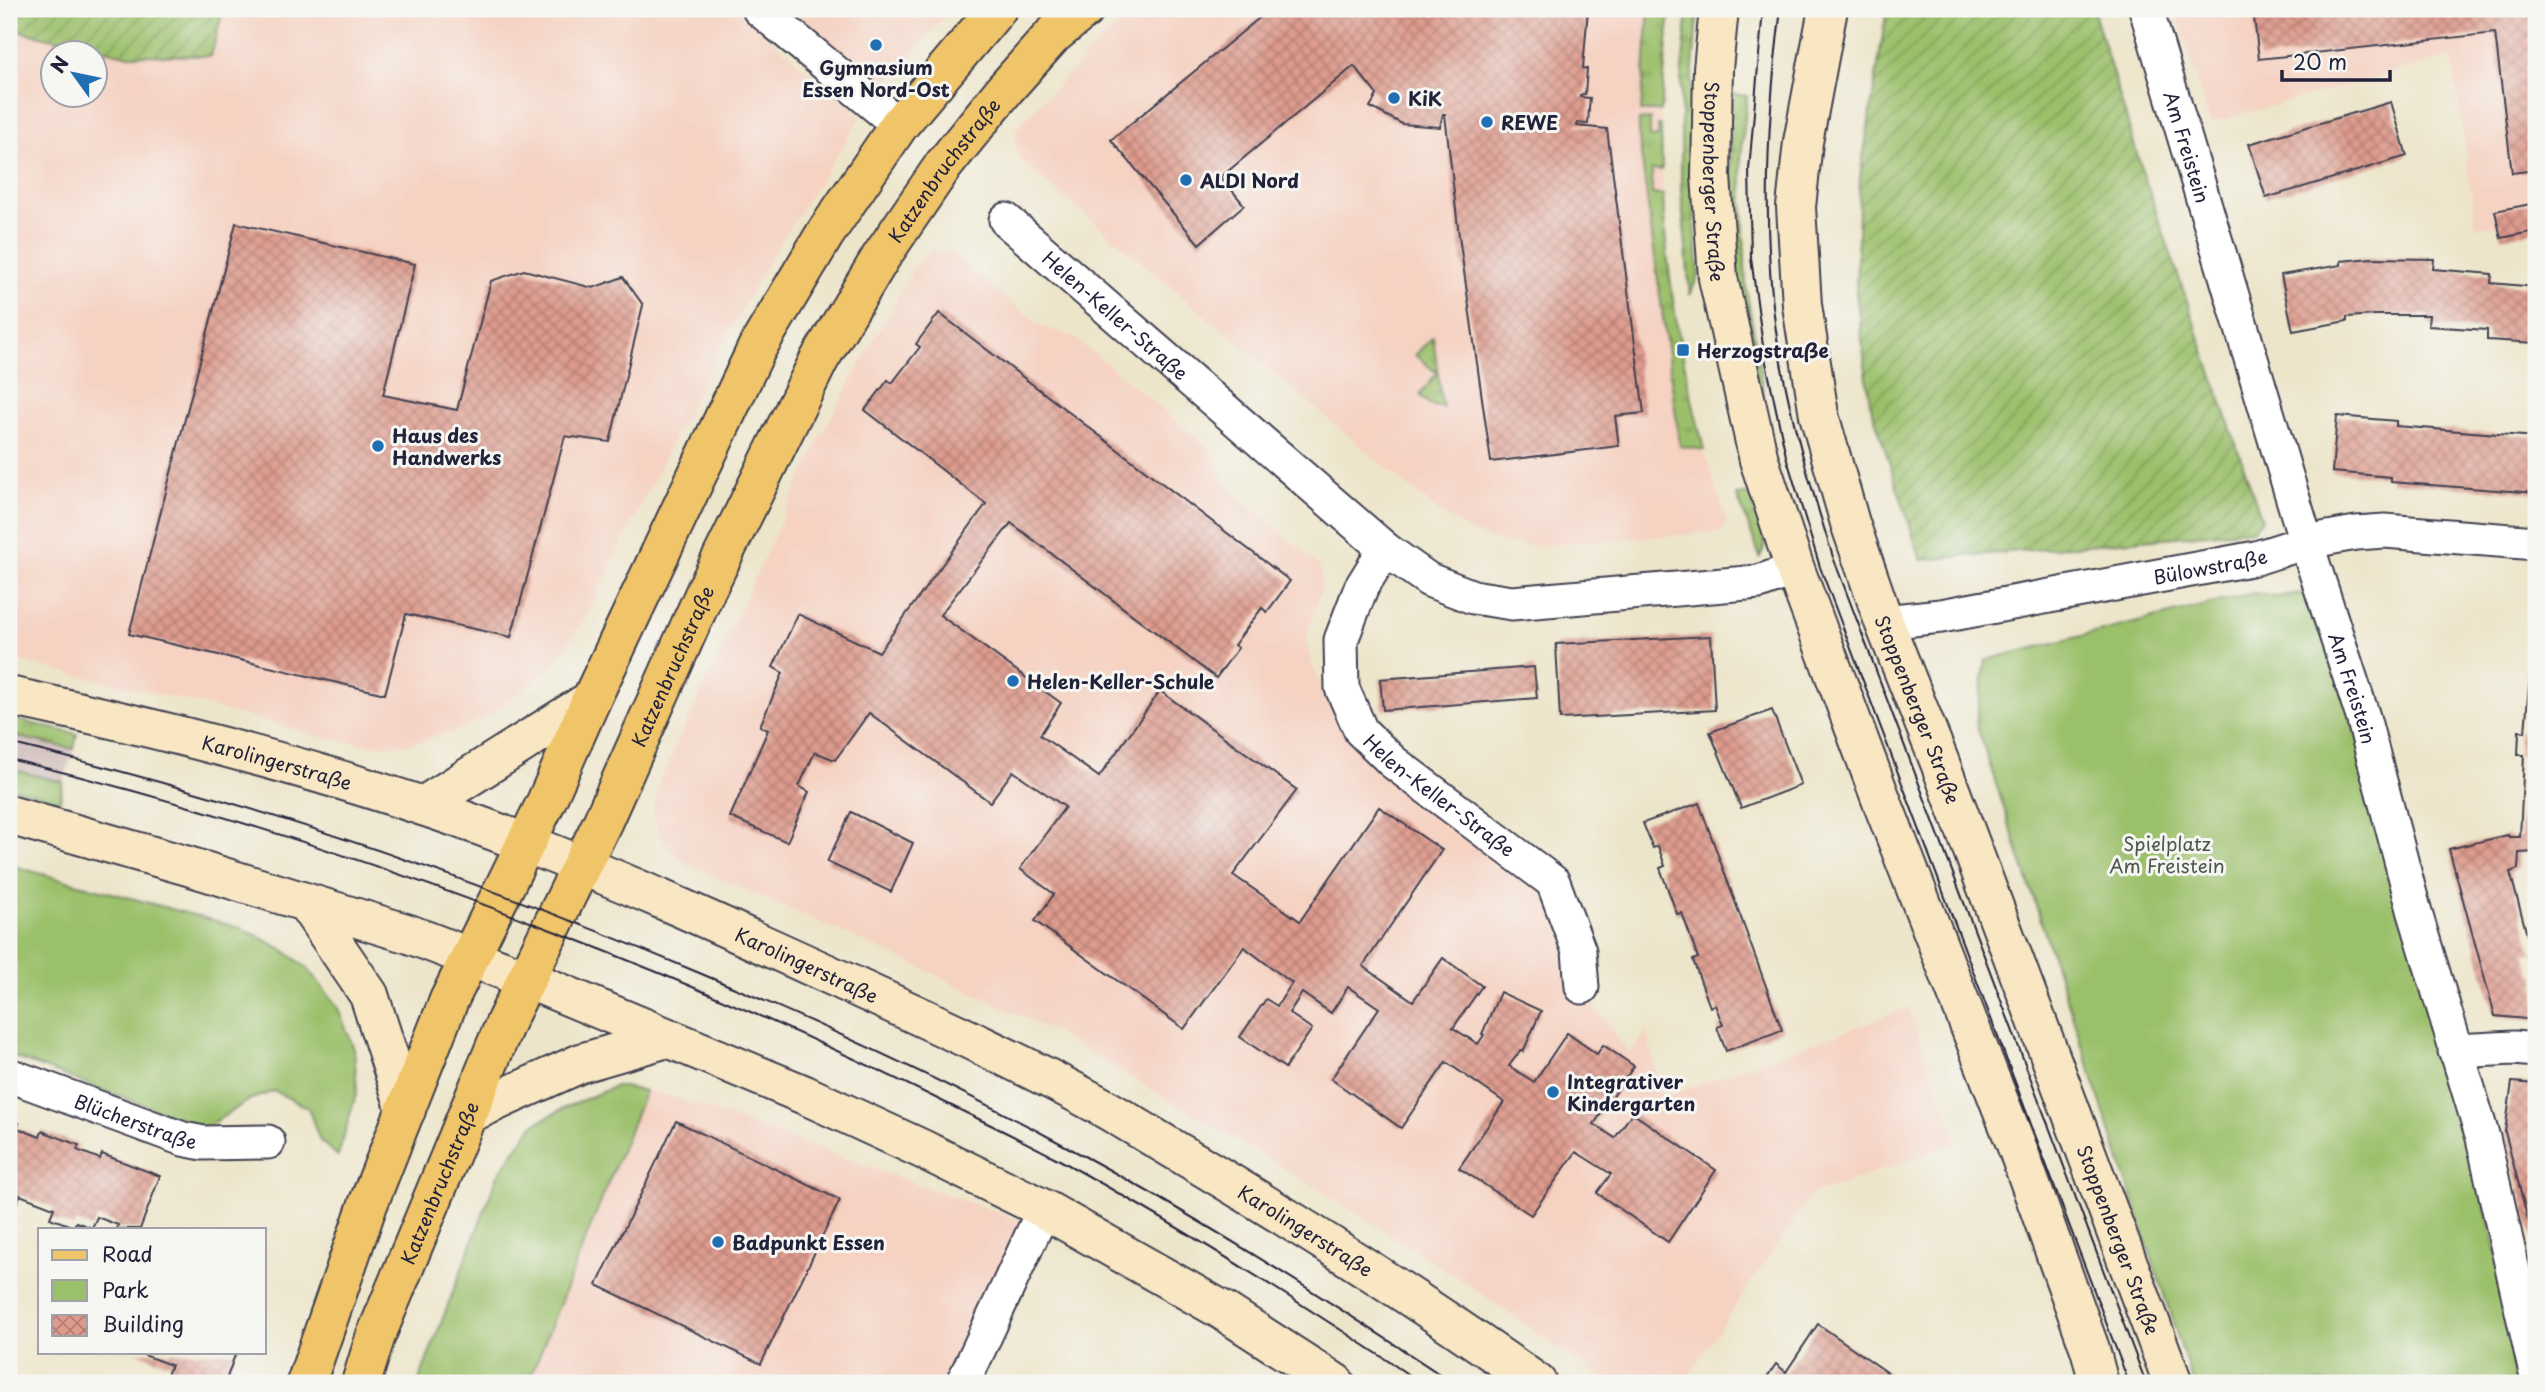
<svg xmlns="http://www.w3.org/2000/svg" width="2545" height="1392" font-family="'Playpen Sans',sans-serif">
  <defs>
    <pattern id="grass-tufts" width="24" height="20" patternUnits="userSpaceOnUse" patternTransform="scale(1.75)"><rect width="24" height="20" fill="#9bc06b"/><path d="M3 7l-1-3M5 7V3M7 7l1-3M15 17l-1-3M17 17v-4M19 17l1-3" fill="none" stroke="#7e9c59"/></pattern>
    <pattern id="garden-furrows" width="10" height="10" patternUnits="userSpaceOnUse" patternTransform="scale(1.75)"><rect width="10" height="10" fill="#9bc06b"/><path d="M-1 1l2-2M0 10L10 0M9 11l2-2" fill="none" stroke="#7e9c59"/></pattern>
    <pattern id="building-cross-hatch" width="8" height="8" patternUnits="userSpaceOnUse" patternTransform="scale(1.75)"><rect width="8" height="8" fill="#de9b8d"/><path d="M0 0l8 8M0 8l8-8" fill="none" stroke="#b47e74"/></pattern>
  </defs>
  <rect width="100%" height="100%" fill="#f6f6f2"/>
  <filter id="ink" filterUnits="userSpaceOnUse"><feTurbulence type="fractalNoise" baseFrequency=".0143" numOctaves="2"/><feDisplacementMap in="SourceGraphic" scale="14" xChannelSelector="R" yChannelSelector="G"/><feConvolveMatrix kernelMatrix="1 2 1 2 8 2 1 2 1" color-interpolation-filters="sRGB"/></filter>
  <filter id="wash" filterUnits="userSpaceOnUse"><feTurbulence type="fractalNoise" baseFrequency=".00686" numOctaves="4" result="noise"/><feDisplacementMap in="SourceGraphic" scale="28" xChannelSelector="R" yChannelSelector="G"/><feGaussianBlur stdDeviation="1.57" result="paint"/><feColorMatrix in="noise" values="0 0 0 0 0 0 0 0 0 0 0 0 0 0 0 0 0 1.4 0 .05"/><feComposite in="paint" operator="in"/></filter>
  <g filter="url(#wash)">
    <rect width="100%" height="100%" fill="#ede5ca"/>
    <g fill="#f5d2c2" fill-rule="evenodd">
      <path d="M224,9H735L862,116L775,250L711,364L584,619L554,665L490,715L455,731L408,745H373L326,738L192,702L9,659V29L126,55L210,56ZM52,52H94V94H52Z"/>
      <path d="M789,9H948L947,13L892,79L868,77Z"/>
      <path d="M1139,9H1670L1660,100L1664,239L1673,301L1690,392L1704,450L1727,521L1723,529L1719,532L1535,546L1505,544L1472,533L1439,512L1021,161L1015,144L1017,127L1108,34Z"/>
      <path d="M2175,9H2536V222L2476,227L2452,56L2210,123Z"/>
      <path d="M932,250L951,253L1041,326L1074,337L1207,446L1229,487L1319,566L1323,582L1306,640L1311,662L1327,699L1351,742L1545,888L1585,994L1630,1054L1647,1031L1662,1098L1908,1008L1958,1143L1811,1195L1683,1383H1609L1467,1284L1316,1187L1054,1032L892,954L685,863L669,848L658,831L653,810L658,784L822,434L914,267Z"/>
      <path d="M645,1091L674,1097L1024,1222L947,1383H528Z"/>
    </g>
    <path fill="#d1bfbd" d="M9,735L74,749L63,782L9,769Z"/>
    <g fill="url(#grass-tufts)" stroke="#5e7153" stroke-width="2">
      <path d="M1649,9H1670L1661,111H1641Z"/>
      <path d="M1688,9H1698L1692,80L1690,160L1699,273L1690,295L1681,190V81Z"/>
      <path d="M1730,94L1747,96L1741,158L1746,287L1764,396L1759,397L1735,264L1731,196Z"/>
      <path d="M1650,119V138L1658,137V125H1661L1662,170H1652V194L1663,195C1666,281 1683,366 1704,450L1680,446L1639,138V120Z"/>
      <path d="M1433,337L1441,398L1443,408L1430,405L1420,395L1437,373L1415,355Z"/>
      <path d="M1737,495H1749C1762,510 1771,539 1760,557Z"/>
      <path d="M9,718L77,734L74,749L9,735Z"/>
      <path d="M9,769L63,782L60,801L9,787Z"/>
    </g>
    <g fill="#9bc06b" stroke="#5e7153" stroke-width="2">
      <path d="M2317,591L2533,1383H2193L1976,723L1986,660L2254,593L2274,597Z"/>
      <path d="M9,865L241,928L281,948L307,968L337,1006L354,1049L357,1091L338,1156L320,1141L308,1108L275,1091L251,1099L205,1128L9,1055Z"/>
      <path d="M616,1086L645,1091L528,1383H418L498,1175L533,1125L564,1108Z"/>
    </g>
    <g fill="url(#garden-furrows)" stroke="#5e7153" stroke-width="2">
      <path d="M9,9H223L211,56L126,55L9,29Z"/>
      <path d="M1887,9H2093L2142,170L2262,520L2252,530L1921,560L1870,403L1856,293L1860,177Z"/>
    </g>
    <g id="blocks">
      <g fill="url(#building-cross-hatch)">
        <path d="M1268,9H1588L1583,68L1587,69L1585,94L1580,95V97L1590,98L1589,108L1588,124L1577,123V126L1607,129L1644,413L1615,416L1619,446L1491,462L1459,236L1445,114H1443L1440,127L1402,124L1370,107L1377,95L1354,66L1221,177L1244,205L1199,244L1111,140L1269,10Z"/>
        <path d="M2253,9H2536V170L2512,173L2495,33L2259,59Z"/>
        <path d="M2391,102L2407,156L2266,198L2249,144Z"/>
        <path d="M2536,203V231L2501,238L2495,211Z"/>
        <path d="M236,223L415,264L383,395L457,410L491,281L524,270L593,288L623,277L643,305L610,442L565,436L511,637L406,614L385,694L129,634Z"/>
        <path d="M2372,258L2434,259L2433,269L2492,274L2491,283L2536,287V343L2487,340V330L2428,326L2429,315H2375L2347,317V321L2293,331L2281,275L2341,265V261Z"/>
        <path d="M939,313L1290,581L1267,612L1262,608L1234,645L1238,648L1216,678L1011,523L940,615L1061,703L1040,735L1099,777L1160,691L1297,790L1233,875L1300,921L1379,807L1442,850L1363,966L1413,1001L1443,958L1482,986L1453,1028L1478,1044L1484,1035L1482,1034L1500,992L1541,1011L1523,1052L1520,1051L1509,1066L1534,1082L1567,1033L1597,1054L1603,1045L1634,1066L1594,1124L1615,1138L1632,1113L1716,1170L1668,1242L1597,1193L1611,1174L1576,1152L1531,1215L1459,1168L1504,1102L1446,1062L1401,1128L1331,1079L1379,1008L1348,987L1331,1013L1302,993L1289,1013L1312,1029L1285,1068L1240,1037L1266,999L1277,1006L1292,983L1244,947L1184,1029L1035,921L1054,894L1020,869L1065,807L1013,771L990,802L869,713L835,760L815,752L799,786L809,792L787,842L730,817L768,730L760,726L783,673L773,667L798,614L879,652L986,504L865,410L888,380L892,383L920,347L916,344Z"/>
        <path d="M2337,416L2396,421V426L2536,437V493L2391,482V477L2332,472Z"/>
        <path d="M2534,625H2536V852L2519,853L2518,869L2510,872L2532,953L2526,954L2532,974H2536V1020L2495,1016L2449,849L2508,835L2509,837H2520L2524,755H2518L2519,731L2525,732Z"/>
        <path d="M1711,636L1715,710L1560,719L1556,644Z"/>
        <path d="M1534,667L1537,698L1383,710L1380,679Z"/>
        <path d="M1772,710L1801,785L1741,808L1710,732Z"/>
        <path d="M1699,803L1782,1030L1726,1051L1717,1027L1723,1025L1715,1005L1710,1007L1693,960L1698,958L1682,913L1677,914L1660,868L1665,866L1658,846L1653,848L1643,823Z"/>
        <path d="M851,812L913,843L891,892L827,862Z"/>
        <path d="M2512,1082L2536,1084V1250L2505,1132Z"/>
        <path d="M9,1119L19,1123L17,1128L40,1137L42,1131L79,1145L77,1150L100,1159L102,1154L160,1176L140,1229H116L118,1225L97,1217L92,1228L76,1222L74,1227L50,1218L54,1208L20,1195L16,1205L9,1202Z"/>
        <path d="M676,1121L840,1200L761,1364L597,1285Z"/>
        <path d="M1818,1324L1888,1373L1880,1383H1763L1776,1364L1786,1372Z"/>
        <path d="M136,1352H236L225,1383H164L171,1365Z"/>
      </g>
    </g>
  </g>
  <g filter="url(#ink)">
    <use href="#blocks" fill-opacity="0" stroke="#403f50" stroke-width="2"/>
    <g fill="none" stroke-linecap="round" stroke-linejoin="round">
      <g stroke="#403f50" stroke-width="37">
        <g id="minor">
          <path d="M759,9L899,125"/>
          <path id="s1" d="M2146,9L2306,542L2363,717L2415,913L2483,1138L2536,1373"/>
          <path id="s2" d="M1006,220L1385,549L1429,580L1473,597L1512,603L1759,582L1795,569"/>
          <path id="s3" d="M1385,549L1361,588L1341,640L1342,688L1361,731L1393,762L1553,882L1579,951L1582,987"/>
          <path id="s4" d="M1884,622L1941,616L2256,558L2306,542L2356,533L2385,531L2536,543"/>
          <path d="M2455,1051L2514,1048L2536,1050"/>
          <path id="s5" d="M9,1075L183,1139L203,1143L268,1142"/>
          <path d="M963,1383L1044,1209"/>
        </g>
      </g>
      <g stroke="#403f50" stroke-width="42">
        <g id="secondary">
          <path id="s6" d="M1719,9L1713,69L1711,176L1718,278L1759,460L1795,569L1884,807L2017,1147L2090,1349L2099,1383"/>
          <path id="s7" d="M1828,9L1803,142L1796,207L1802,305L1819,415L1850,523L1884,622L1940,763L2173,1383"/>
          <path id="s8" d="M9,696C168,730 329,771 483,827C605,872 723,926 841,980C923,1018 1006,1055 1086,1098C1123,1118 1159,1141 1195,1162C1312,1232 1426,1305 1537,1383"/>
          <path d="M423,806L591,700"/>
          <path d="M9,815L188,866L409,934L527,979L805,1095L922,1149L1044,1209L1222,1310L1335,1383"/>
          <path d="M307,904L369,995L406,1110"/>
          <path d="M470,1113L581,1063L667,1038"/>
        </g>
      </g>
      <g stroke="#403f50" stroke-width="42">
        <g id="primary">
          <path d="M306,1383L367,1207L449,1000L546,802L591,700L757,348L825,234L899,125L997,9"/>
          <path id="s9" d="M361,1383L375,1338L506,1021L602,823L706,590L819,360L881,257L943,166L1005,89L1053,35L1085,9"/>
        </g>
      </g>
      <use href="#minor" stroke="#fff" stroke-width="33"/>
      <use href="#secondary" stroke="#f9e7c3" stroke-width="38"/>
      <use href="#primary" stroke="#f0c469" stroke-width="38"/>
      <g stroke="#22223b" stroke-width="2">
        <path d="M1763,9L1749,170L1751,258L1764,353L1786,456L1820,567L2129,1383"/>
        <path d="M1781,9C1766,123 1761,238 1779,352C1791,422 1812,490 1833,557L2146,1383"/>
        <path d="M9,743C245,799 474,878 697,972C819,1023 941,1079 1058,1142C1194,1214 1325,1298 1453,1383"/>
        <path d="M9,759C194,803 374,862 551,930C690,983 825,1043 958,1109C991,1125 1024,1141 1056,1158C1181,1227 1302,1303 1421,1383"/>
      </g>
    </g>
  </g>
  <g fill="#1f6fb2" stroke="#f6f6f2" stroke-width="2.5">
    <circle cx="876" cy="45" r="7"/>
    <circle cx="1394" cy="98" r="7"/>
    <circle cx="1487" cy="122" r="7"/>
    <circle cx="1186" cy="180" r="7"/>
    <rect x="1676" y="343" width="14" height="14" rx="3.5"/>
    <circle cx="378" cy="446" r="7"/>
    <circle cx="1013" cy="681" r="7"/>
    <circle cx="1553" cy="1092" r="7"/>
    <circle cx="718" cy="1242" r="7"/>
  </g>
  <g text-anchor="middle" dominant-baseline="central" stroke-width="6" stroke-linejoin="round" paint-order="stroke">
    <g font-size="19" font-weight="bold" fill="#22223b" stroke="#f6f6f2" text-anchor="start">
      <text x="876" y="67" text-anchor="middle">Gymnasium<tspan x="876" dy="22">Essen Nord-Ost</tspan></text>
      <text x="1408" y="98">KiK</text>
      <text x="1501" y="122">REWE</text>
      <text x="1200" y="180">ALDI Nord</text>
      <text x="1697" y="350">Herzogstraße</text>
      <text x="392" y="435">Haus des<tspan x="392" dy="22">Handwerks</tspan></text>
      <text x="1027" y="681">Helen-Keller-Schule</text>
      <text x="1567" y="1081">Integrativer<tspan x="1567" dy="22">Kindergarten</tspan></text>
      <text x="732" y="1242">Badpunkt Essen</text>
    </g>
    <g font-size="19" fill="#22223b" stroke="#f6f6f2">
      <text stroke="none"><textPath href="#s1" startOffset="144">Am Freistein</textPath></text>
      <text stroke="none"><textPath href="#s9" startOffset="1349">Katzenbruchstraße</textPath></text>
      <text stroke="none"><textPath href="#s6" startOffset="173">Stoppenberger Straße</textPath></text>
      <text stroke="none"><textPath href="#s2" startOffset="145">Helen-Keller-Straße</textPath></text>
      <text stroke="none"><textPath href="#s4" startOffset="331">Bülowstraße</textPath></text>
      <text stroke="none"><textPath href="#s9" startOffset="782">Katzenbruchstraße</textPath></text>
      <text stroke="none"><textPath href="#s1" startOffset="710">Am Freistein</textPath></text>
      <text stroke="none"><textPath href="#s7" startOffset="721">Stoppenberger Straße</textPath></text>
      <text stroke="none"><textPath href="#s8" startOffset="276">Karolingerstraße</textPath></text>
      <text stroke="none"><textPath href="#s3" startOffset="298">Helen-Keller-Straße</textPath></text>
      <text stroke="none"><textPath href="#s8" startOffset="844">Karolingerstraße</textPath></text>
      <text stroke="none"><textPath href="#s5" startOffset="135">Blücherstraße</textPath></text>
      <text stroke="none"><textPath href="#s9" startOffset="215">Katzenbruchstraße</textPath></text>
      <text stroke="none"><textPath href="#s8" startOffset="1410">Karolingerstraße</textPath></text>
      <text stroke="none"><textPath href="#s7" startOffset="1288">Stoppenberger Straße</textPath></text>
    </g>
    <g font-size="19" fill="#4c594c" stroke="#f6f6f2">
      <text x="2167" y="843">Spielplatz<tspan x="2167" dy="22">Am Freistein</tspan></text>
    </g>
  </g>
  <rect width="2545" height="1392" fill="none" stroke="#f6f6f2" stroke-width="35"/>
  <rect x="38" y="1228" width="228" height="126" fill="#f6f6f2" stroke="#a1a1a9" stroke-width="2"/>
  <rect x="52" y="1250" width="35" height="10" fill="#f0c469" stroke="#a1a1a9" stroke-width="2"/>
  <text x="102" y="1262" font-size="21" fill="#22223b">Road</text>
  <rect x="52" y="1280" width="35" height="21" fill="#9bc06b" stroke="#a1a1a9" stroke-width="2"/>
  <text x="102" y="1298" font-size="21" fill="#22223b">Park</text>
  <rect x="52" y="1315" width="35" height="21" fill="url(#building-cross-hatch)" stroke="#a1a1a9" stroke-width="2"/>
  <text x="102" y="1332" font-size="21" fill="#22223b">Building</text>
  <g transform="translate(74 74) rotate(303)"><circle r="33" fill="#f6f6f2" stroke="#a1a1a9" stroke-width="2"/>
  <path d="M0-5L12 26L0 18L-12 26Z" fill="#1f6fb2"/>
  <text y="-10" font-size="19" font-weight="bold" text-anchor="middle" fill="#22223b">N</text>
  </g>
  <path d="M2282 70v10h108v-10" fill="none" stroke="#22223b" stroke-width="3.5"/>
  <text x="2293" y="70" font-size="21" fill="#22223b" stroke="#f6f6f2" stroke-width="5" paint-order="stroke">20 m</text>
</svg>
